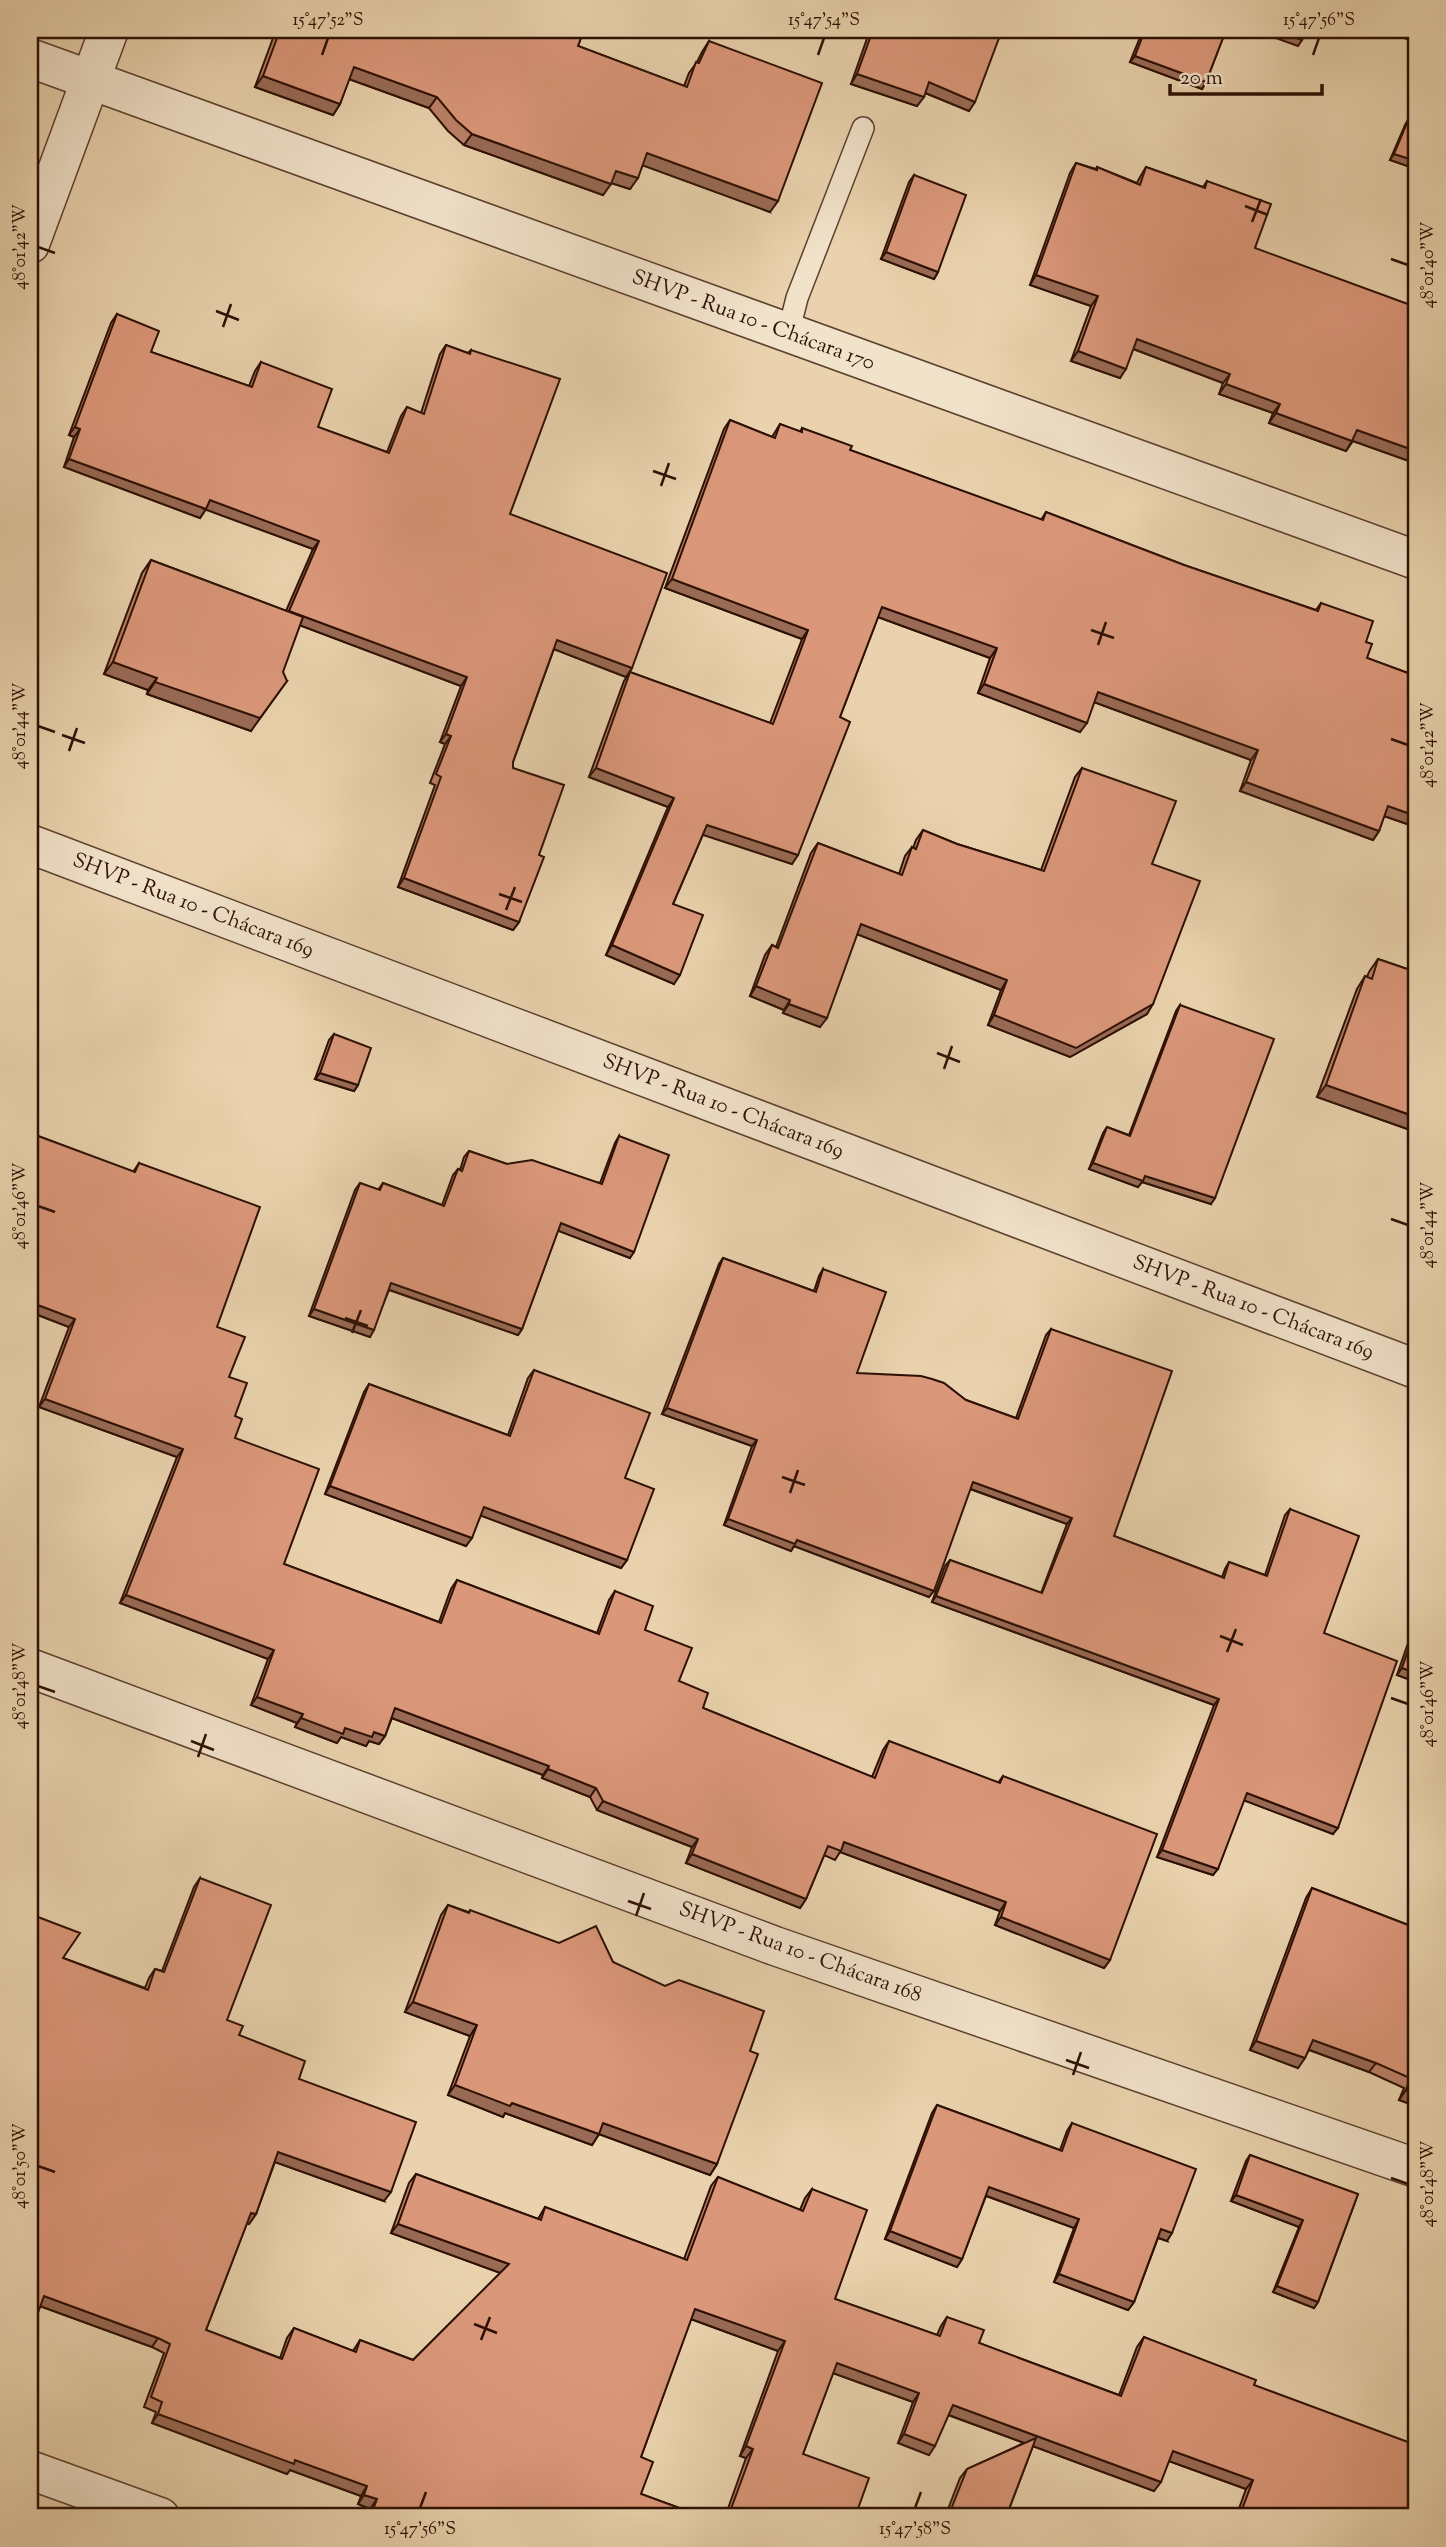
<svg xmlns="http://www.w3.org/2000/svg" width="1446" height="2547" font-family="'Sorts Mill Goudy',serif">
  <rect width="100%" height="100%" fill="#e9d2ad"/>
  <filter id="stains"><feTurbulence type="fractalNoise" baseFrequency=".00286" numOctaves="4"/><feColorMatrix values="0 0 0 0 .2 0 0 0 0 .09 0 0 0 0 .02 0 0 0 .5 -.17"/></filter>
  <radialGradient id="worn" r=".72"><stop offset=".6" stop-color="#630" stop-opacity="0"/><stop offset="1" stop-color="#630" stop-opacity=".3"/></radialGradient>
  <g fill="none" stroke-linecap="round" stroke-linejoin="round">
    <g stroke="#5c402e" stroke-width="24">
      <path id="service" d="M788,334L797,298L863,128"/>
    </g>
    <g stroke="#5c402e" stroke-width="41">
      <g id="minor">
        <path d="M30,58L1416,560"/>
        <path d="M30,844L1416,1369"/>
        <path d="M30,1668L775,1946L1416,2168"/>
        <path d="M30,2470L160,2517"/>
      </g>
    </g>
    <g stroke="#5c402e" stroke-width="41">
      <path id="tertiary" d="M30,244L109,30"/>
    </g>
    <use href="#service" stroke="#f1e2ca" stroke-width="21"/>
    <use href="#minor" stroke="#f1e2ca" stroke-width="38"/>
    <use href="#tertiary" stroke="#f1e2ca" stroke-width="38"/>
  </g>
  <g fill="#bc8269" stroke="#2d1004" stroke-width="2">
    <path d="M276,30H584L578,46L684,86L689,73L697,62L702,52L709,41L770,212L643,165L630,189L611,183L603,195L464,145L448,131L429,108L349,79L340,104L333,115L255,87Z"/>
    <path d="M870,30H1002L969,111L925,93L917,106L851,84Z"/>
    <path d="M1143,30H1226L1206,82L1202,89L1130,62Z"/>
    <path d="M1409,118L1416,169L1390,160L1405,125Z"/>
    <path d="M1076,163L1096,169L1097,167L1137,183L1140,177L1146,167L1203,187L1207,181L1409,461L1353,441L1346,451L1269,423L1273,413L1219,394L1223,383L1133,349L1120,378L1071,361L1091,306L1030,285L1070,173Z"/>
    <path d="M914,175L938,272L934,279L881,259L909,182Z"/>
    <path d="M117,314L151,352L249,386L255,371L261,362L318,427L387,452L401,416L407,407L421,413L440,354L446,345L468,353L471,350L510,514L632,668L626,677L554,649L513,762V768L539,855L519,922L513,930L398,887L435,785L430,783L445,744L440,742L461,686L300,625L251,731L147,694L148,690L104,674L142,573L151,560L286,611L313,549L206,509L200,518L64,467L74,437L69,435L111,323Z"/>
    <path d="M730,420L772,437L780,424L800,432L802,428L850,450L1041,520L1046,512L1184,565L1316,610L1321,603L1366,642L1367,658L1416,676V827L1384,816L1379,831L1373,840L1240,791L1251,760L1094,702L1080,732L978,693L990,658L878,617L840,717L792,864L703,834L673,904L674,984L606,955L668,807L589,777L624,681L630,672L770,723L802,639L665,588L724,429Z"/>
    <path d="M1082,768L1152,864L1147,1014L1070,1057L988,1025L1001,990L857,934L820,1027L783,1013L784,1010L750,996L765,955L772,945L776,947L811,853L818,843L899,874L905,856L912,847L913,848L916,840L923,830L957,844L1041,870L1075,777Z"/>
    <path d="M1378,959L1416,972V1132L1317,1097L1357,989L1365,976L1367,977L1369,972Z"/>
    <path d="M1180,1005L1211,1204L1142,1182L1138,1187L1089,1169L1103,1133L1107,1127L1129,1135L1176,1011Z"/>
    <path d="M334,1034L358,1085L354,1091L315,1079L329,1040Z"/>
    <path d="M30,1133L133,1172L139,1163L217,1327L229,1377L235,1416V1438L284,1564L439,1622L451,1589L457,1580L597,1633L609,1600L615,1591L645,1630L679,1681L703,1708L872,1777L883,1750L889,1741L998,1783L1003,1776L1110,1960L1104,1968L995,1925L1000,1911L840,1852L835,1860L824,1855L806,1899L800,1908L686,1863L692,1847L597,1810L590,1797L542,1778L543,1775L392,1718L385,1736L379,1744L369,1741L366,1746L341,1737L337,1743L295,1727L297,1723L251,1705L268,1659L120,1603L177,1457L39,1407L69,1327L30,1312Z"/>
    <path d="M619,1136L630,1258L558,1230L522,1329L518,1335L389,1290L370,1337L309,1316L355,1190L360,1183L378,1190L383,1183L442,1205L453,1175L458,1169L460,1170L464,1157L469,1151L507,1164L600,1183L615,1143Z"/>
    <path d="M723,1258L814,1291L819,1276L823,1269L857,1373L966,1400L1016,1418L1046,1335L1051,1329L1114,1536L1222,1577L1225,1569L1229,1562L1265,1575L1285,1515L1290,1509L1324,1633L1333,1834L1244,1800L1213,1875L1157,1857L1214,1705L932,1602L945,1566L950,1560L1041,1593L1067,1524L970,1489L929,1597L794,1546L791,1551L724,1525L752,1446L662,1414L719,1264Z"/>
    <path d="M534,1370L625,1478L627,1560L621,1568L481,1515L466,1546L325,1494L364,1392L369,1384L508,1435L528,1378Z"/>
    <path d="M1416,1620V1682L1397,1675Z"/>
    <path d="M200,1878L227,2020L239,2035L299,2079L384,2201L275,2162L256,2214L249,2224L247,2223L206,2330L280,2358L287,2338L294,2328L353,2351L360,2340L413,2360L501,2273L391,2233L409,2183L416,2174L538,2219L545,2207L684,2259L711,2186L718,2177L800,2210L805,2198L812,2189L835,2299L937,2335L941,2326L947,2317L979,2343L1119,2395L1137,2347L1144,2337L1254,2385L1416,2517H1236L1246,2489L1169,2461L1154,2491L1033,2446L1006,2517H945L960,2478L967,2469L1024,2443L948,2415L929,2455L898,2443L913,2402L833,2373L803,2454L855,2517H725L746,2458L740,2456L778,2351L691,2319L641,2457V2494L704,2517H367L370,2509L358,2504L361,2496L290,2470L287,2474L152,2423L156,2412L144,2407L164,2353L152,2347L40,2306L63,1958L145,1988L149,1978L155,1969L162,1971L194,1887Z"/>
    <path d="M1312,1888L1416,1928V2106L1399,2100L1404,2088L1369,2072L1309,2050L1298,2068L1250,2050L1306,1898Z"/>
    <path d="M448,1905L613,1962L750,2051L717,2164L710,2175L599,2134L592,2145L505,2113L503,2117L448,2095L470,2036L405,2012L441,1915Z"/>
    <path d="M937,2105L1060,2150L1067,2131L1072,2123L1167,2241L1158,2238L1134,2302L1128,2310L1054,2282L1074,2228L986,2196L962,2259L957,2267L885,2239L932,2113Z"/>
    <path d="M1250,2155L1358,2194L1318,2302L1314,2308L1273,2292L1299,2227L1231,2201L1246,2161Z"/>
  </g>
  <g fill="#996a55" stroke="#2d1004" stroke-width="2">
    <path d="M1253,30H1275L1302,40L1298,46Z"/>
    <path d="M1381,30H1416V42Z"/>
    <path d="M1135,56L1206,82L1202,89L1130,62Z"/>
    <path d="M354,67L437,97L429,108L346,78Z"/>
    <path d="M857,74L924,97L917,106L851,84Z"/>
    <path d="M263,76L340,104L333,115L255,87Z"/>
    <path d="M929,82L975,102L969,111L923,92Z"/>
    <path d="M472,134L611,184L603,195L464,145Z"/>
    <path d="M647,153L778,201L770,212L639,164Z"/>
    <path d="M1394,154L1416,161V169L1390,160Z"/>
    <path d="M616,171L638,178L630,189L608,182Z"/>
    <path d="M886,252L938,272L934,279L881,259Z"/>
    <path d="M1036,275L1098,296L1091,306L1030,285Z"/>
    <path d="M1137,339L1230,374L1223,383L1131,348Z"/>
    <path d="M1078,351L1126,369L1120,378L1071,361Z"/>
    <path d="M1226,384L1280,404L1273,413L1219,394Z"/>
    <path d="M1276,413L1352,441L1346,451L1269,423Z"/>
    <path d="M75,427L80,429L74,437L69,435Z"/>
    <path d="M1357,430L1416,451L1409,461L1350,440Z"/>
    <path d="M69,459L206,509L200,518L64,467Z"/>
    <path d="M210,500L319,541L313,549L204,509Z"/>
    <path d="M672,579L808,630L802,639L665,588Z"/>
    <path d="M882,607L997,648L990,658L875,616Z"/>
    <path d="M289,611L467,677L461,686L283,619Z"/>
    <path d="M557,640L632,668L626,677L551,648Z"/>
    <path d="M113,662L157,678L148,690L104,674Z"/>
    <path d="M287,681L251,731L147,694L155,682Z"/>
    <path d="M984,684L1087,723L1080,732L978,693Z"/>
    <path d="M1098,692L1258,750L1251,760L1091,701Z"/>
    <path d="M446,734L451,736L445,744L440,742Z"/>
    <path d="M596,768L674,798L668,807L589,777Z"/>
    <path d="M1246,782L1379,831L1373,840L1240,791Z"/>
    <path d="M1388,806L1416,816V827L1381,815Z"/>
    <path d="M707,825L798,855L792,864L700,834Z"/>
    <path d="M404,878L519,922L513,930L398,887Z"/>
    <path d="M861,924L1007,980L1001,990L854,933Z"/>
    <path d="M612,945L680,975L674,984L606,955Z"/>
    <path d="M756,986L790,1000L784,1010L750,996Z"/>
    <path d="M789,1004L827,1018L820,1027L783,1013Z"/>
    <path d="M1153,1004L1147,1014L1070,1057L988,1025L994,1015Z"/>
    <path d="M320,1073L358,1085L354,1091L315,1079Z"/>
    <path d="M1326,1085L1416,1117V1132L1317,1097Z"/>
    <path d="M1093,1163L1145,1176L1215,1198L1211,1204L1142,1182L1138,1187L1089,1169Z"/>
    <path d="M561,1223L634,1252L630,1258L556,1230Z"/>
    <path d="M391,1283L522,1329L518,1335L387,1289Z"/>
    <path d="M30,1302L75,1319L69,1327L30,1312Z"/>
    <path d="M314,1309L374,1330L370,1337L309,1316Z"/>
    <path d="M45,1399L183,1449L177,1457L39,1407Z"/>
    <path d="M667,1408L757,1440L752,1446L662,1414Z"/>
    <path d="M973,1482L1072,1518L1067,1524L968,1488Z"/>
    <path d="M330,1486L472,1538L466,1546L325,1494Z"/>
    <path d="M484,1507L627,1560L621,1568L479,1515Z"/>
    <path d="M728,1519L797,1540L934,1591L929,1597L794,1546L791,1551L724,1525Z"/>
    <path d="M126,1595L274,1650L268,1659L120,1603Z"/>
    <path d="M936,1596L1219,1699L1214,1705L932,1602Z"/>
    <path d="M1402,1668L1416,1673V1682L1397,1675Z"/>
    <path d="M257,1697L303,1714L297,1723L251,1705Z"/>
    <path d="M395,1708L549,1766L543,1775L389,1717Z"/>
    <path d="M301,1718L345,1728L374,1732L385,1736L379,1744L369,1741L366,1746L341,1737L337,1743L295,1727Z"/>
    <path d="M548,1769L596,1788L590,1797L542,1778Z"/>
    <path d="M1247,1793L1338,1828L1333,1834L1243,1800Z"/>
    <path d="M603,1801L698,1839L692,1847L597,1810Z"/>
    <path d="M844,1842L1006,1902L1000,1911L840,1852Z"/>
    <path d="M1162,1850L1218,1869L1213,1875L1157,1857Z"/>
    <path d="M692,1854L806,1899L800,1908L686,1863Z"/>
    <path d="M1001,1917L1110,1960L1104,1968L995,1925Z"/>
    <path d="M413,2002L477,2025L470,2036L405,2012Z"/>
    <path d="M1313,2040L1376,2063L1369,2072L1307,2049Z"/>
    <path d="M1256,2041L1305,2058L1298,2068L1250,2050Z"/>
    <path d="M455,2085L512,2103L599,2134L592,2145L505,2113L503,2117L448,2095Z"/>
    <path d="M1406,2090L1416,2094V2106L1399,2100Z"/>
    <path d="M603,2123L717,2164L710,2175L596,2133Z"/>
    <path d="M278,2152L391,2192L384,2201L272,2161Z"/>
    <path d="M989,2187L1079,2219L1074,2228L984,2195Z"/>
    <path d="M1236,2195L1303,2220L1299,2227L1231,2201Z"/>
    <path d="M251,2213L256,2214L249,2224L245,2222Z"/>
    <path d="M398,2224L509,2264L503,2274L391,2233Z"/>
    <path d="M1161,2229L1172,2233L1167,2241L1156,2237Z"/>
    <path d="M890,2231L962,2259L957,2267L885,2239Z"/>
    <path d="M1059,2274L1134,2302L1128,2310L1054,2282Z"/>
    <path d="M1277,2286L1318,2302L1314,2308L1273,2292Z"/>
    <path d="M44,2296L158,2338L152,2347L37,2305Z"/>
    <path d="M695,2309L785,2341L778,2351L688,2318Z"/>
    <path d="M837,2363L919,2393L913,2402L830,2372Z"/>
    <path d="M953,2405L1161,2482L1154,2491L946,2414Z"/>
    <path d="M158,2414L295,2460L367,2486L361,2496L290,2470L287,2474L152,2423Z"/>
    <path d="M904,2434L935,2446L929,2455L898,2443Z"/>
    <path d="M746,2446L753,2449L746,2458L740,2456Z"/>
    <path d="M1173,2451L1253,2480L1246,2489L1166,2460Z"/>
    <path d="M364,2495L377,2499L370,2509L358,2504Z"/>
    <path d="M373,2510L393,2517H368Z"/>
    <path d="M1241,2512L1256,2517H1237Z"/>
  </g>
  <g fill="#db977a" stroke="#2d1004" stroke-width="2">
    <path d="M280,30H584L578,46L687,87L696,62L699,63L709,41L822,83L778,201L647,153L638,178L616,171L611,184L472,134L456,120L437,97L354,67L340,104L263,76Z"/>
    <path d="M873,30H1002L975,102L929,82L924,97L857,74Z"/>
    <path d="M1145,30H1226L1206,82L1135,56Z"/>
    <path d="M1275,30H1306L1302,40Z"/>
    <path d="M1409,118L1416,121V161L1394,154Z"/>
    <path d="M1076,163L1097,170V167L1140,185L1146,167L1205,188L1207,181L1271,204L1255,248L1416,307V451L1357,430L1352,441L1276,413L1280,404L1226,384L1230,374L1137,339L1126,369L1078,351L1098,296L1036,275Z"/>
    <path d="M914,175L966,195L938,272L886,252Z"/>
    <path d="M117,314L159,331L151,352L252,387L261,362L332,389L318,427L389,453L407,407L424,414L446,345L470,354L471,350L560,379L510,514L667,573L632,668L557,640L513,762V768L564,785L539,855L544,857L519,922L404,878L441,777L436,774L451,736L446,734L467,677L289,611L319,541L210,500L206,509L69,459L80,429L75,427Z"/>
    <path d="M730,420L775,438L780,424L802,432V428L852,446L850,450L1043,520L1046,512L1184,565L1318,611L1321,603L1373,621L1366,642L1372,644L1367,658L1416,676V816L1388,806L1379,831L1246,782L1258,750L1098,692L1087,723L984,684L997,648L882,607L840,717L850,722L798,855L707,825L673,904L703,915L680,975L612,945L674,798L596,768L630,672L773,724L808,630L672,579Z"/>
    <path d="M151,560L303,617L283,672L287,681L260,718L155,682L157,678L113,662Z"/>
    <path d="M1082,768L1176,801L1152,864L1200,881L1153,1004L1076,1048L994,1015L1007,980L861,924L827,1018L789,1004L790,1000L756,986L772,945L778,948L818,843L902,875L912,847L916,849L923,830L957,844L1044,871Z"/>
    <path d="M1378,959L1416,972V1117L1326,1085L1365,976L1372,979Z"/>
    <path d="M1180,1005L1274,1039L1215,1198L1145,1176L1143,1181L1093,1163L1107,1127L1130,1136Z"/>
    <path d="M334,1034L371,1048L358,1085L320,1073Z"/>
    <path d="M30,1133L135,1172L139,1163L260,1207L217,1327L245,1337L229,1377L247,1383L235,1416L242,1419L235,1438L319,1469L284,1564L441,1623L457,1580L599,1634L615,1591L653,1606L645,1630L692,1648L679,1681L708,1693L703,1708L875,1778L889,1741L1000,1783L1003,1776L1157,1834L1110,1960L1001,1917L1006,1902L844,1842L841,1851L828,1846L806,1899L692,1854L698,1839L603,1801L596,1788L548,1769L549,1766L395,1708L385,1736L374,1732L372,1737L345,1728L343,1734L301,1718L303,1714L257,1697L274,1650L126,1595L183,1449L45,1399L75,1319L30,1302Z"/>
    <path d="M619,1136L669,1155L634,1252L561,1223L522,1329L391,1283L374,1330L314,1309L360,1183L380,1190L383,1183L444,1206L458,1169L462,1171L469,1151L507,1164L532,1160L602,1184Z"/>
    <path d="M723,1258L816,1292L823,1269L886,1292L857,1373L921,1376L932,1379L944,1383L966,1400L1018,1419L1051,1329L1172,1371L1114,1536L1224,1578L1229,1562L1267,1576L1290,1509L1359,1536L1324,1633L1397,1661L1338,1828L1247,1793L1218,1869L1162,1850L1219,1699L936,1596L950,1560L1042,1593L1072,1518L973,1482L934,1591L797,1540L795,1544L728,1519L757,1440L667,1408Z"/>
    <path d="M534,1370L650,1413L625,1478L654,1489L627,1560L484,1507L472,1538L330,1486L369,1384L510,1436Z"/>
    <path d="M1416,1627V1673L1402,1668Z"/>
    <path d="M200,1878L271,1905L227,2020L243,2026L239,2035L305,2061L299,2079L416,2122L391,2192L278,2152L256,2214L251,2213L206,2330L282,2359L294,2328L356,2352L360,2340L413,2360L509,2264L398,2224L416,2174L541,2220L545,2207L687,2260L718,2177L803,2211L812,2189L867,2210L835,2299L940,2336L947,2317L984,2330L979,2343L1121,2396L1144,2337L1256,2380L1254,2385L1416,2445V2517H1256L1241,2512L1253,2480L1173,2451L1161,2482L953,2405L935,2446L904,2434L919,2393L837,2363L803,2454L869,2478L855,2517H728L753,2449L746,2446L785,2341L695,2309L641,2457L653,2462L641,2494L704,2517H393L373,2510L377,2499L364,2495L367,2486L295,2460L294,2464L158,2414L162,2402L151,2397L170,2344L158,2338L44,2296L30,2335V1914L80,1933L63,1958L148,1990L155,1969L164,1972Z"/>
    <path d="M1312,1888L1416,1928V2094L1406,2090L1410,2078L1376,2063L1313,2040L1305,2058L1256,2041Z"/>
    <path d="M448,1905L469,1913L470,1910L559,1943L596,1926L613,1962L665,1986L679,1980L764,2011L750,2051L758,2054L717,2164L603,2123L599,2134L512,2103L510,2106L455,2085L477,2025L413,2002Z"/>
    <path d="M937,2105L1062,2151L1072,2123L1196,2169L1172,2233L1161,2229L1134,2302L1059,2274L1079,2219L989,2187L962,2259L890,2231Z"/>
    <path d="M1250,2155L1358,2194L1318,2302L1277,2286L1303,2220L1236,2195Z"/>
    <path d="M1036,2438L1006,2517H948L967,2469Z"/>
  </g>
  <path fill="none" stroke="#2d1004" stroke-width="2.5" d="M322,55L328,38M818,55L824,38M1313,55L1319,38M1245,206L1268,215M1252,222L1261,199M38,247L55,253M1391,259L1408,265M216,311L239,320M223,327L231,304M653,471L676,479M661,486L669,463M1091,630L1114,638M1098,645L1106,622M38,726L55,732M62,735L85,743M1391,739L1408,745M69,751L77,728M499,894L522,902M506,910L515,887M937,1053L960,1062M944,1069L952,1046M38,1206L55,1212M1391,1219L1408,1225M345,1318L368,1326M352,1333L361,1310M782,1477L805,1485M790,1493L798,1470M1220,1636L1243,1645M1227,1652L1236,1629M38,1686L55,1692M1391,1698L1408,1704M191,1741L214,1750M198,1757L206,1734M628,1901L651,1909M636,1916L644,1893M1066,2060L1089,2068M1073,2075L1081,2052M38,2166L55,2172M1391,2178L1408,2184M474,2324L497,2333M481,2340L490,2317M420,2508L426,2492M915,2508L921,2492"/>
  <g text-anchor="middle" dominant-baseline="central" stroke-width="7" stroke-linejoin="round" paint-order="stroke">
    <g font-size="21" fill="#2d1004" stroke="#f1e2ca">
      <text transform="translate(753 321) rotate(20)">SHVP - Rua 10 - Chácara 170</text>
      <text transform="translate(193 906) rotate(21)">SHVP - Rua 10 - Chácara 169</text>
      <text transform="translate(723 1107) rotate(21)">SHVP - Rua 10 - Chácara 169</text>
      <text transform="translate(1253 1308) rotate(21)">SHVP - Rua 10 - Chácara 169</text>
      <text transform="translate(800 1953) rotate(20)">SHVP - Rua 10 - Chácara 168</text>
    </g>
  </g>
  <rect width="1446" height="2547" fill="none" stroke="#e9d2ad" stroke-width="77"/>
  <path d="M1170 84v10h152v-10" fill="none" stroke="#2d1004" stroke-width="3.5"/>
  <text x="1180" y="84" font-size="21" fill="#2d1004" stroke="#f1e2ca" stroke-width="5" paint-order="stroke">20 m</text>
  <rect x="38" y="38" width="1370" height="2470" fill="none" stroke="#2d1004" stroke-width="2.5"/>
  <g font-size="18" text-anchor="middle" fill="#2d1004">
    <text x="328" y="25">15°47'52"S</text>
    <text x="824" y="25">15°47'54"S</text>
    <text x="1319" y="25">15°47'56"S</text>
    <text transform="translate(19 247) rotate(-90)" y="6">48°01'42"W</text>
    <text transform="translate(1427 265) rotate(-90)" y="6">48°01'40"W</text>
    <text transform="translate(19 726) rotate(-90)" y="6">48°01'44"W</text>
    <text transform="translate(1427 745) rotate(-90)" y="6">48°01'42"W</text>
    <text transform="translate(19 1206) rotate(-90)" y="6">48°01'46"W</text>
    <text transform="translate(1427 1225) rotate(-90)" y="6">48°01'44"W</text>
    <text transform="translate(19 1686) rotate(-90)" y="6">48°01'48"W</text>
    <text transform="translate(1427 1704) rotate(-90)" y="6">48°01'46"W</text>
    <text transform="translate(19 2166) rotate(-90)" y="6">48°01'50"W</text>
    <text transform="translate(1427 2184) rotate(-90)" y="6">48°01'48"W</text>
    <text x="420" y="2534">15°47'56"S</text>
    <text x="915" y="2534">15°47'58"S</text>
  </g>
  <rect width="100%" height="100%" filter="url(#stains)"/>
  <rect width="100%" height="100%" fill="url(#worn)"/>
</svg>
